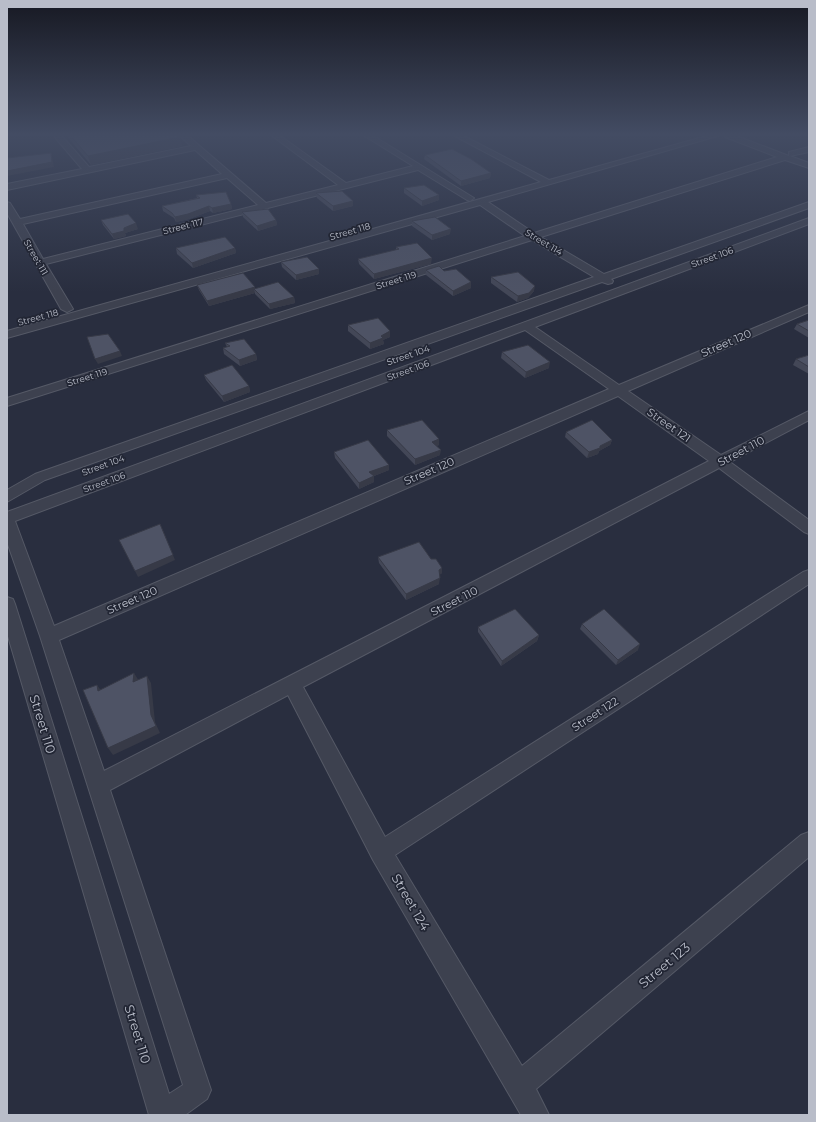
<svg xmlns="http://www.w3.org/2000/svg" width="816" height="1122" font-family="Montserrat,sans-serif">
  <rect width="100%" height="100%" fill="#292e3f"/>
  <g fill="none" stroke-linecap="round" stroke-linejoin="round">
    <g stroke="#555966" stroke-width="2">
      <g id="minor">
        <path d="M53,135H61L89,167L191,146L179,135H187L266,203L338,185L271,135H279L346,183L413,166L363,135H372L474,198L470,201L467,200L418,170L46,264L73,309L67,312L61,309L7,213V202L10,203L20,219L222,174L195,150L7,190V184L82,169ZM227,178L258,205L43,259L23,224Z"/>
        <path d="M453,135H462L549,180L710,135H721L488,202L534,233L777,157L725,137L724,135H734L789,156V152L809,147V152L790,156L809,163V168L785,160L541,237L604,274L809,202V208L611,279L613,281L612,283L608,284L602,282L45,480L7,502V490L35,474L594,277L532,240L7,406V398L525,236L480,205L7,338V331L541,182Z"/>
        <path d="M809,218V224L535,327L619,385L809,305V312L628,391L721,455L809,411V420L730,462L809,520V534L804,532L719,468L303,687L385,837L803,572L809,570V584L395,855L522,1066L801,835L809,832V857L536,1089L549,1115H521L373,860L288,695L110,790L211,1090L207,1099L185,1115H149L7,633V597L13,599L15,604L169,1094L183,1085L40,636L7,542V512ZM525,330L609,389L54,626L15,521ZM618,396L709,461L104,771L59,640Z"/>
      </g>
    </g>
    <use href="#minor" fill="#3d414f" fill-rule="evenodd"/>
  </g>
  <g fill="#434757">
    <path d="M66,135H177L182,146L91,165Z"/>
    <path d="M425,155L491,173L490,178L461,186L424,159Z"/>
    <path d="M404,188L439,195V200L422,206L404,193Z"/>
    <path d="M316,193L353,201V206L333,211L317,198Z"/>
    <path d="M196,195L231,204L232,209L213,213L210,211L189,219L176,222L174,218L163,211L162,206L197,198Z"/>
    <path d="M242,212L276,220L277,225L258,231L243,217Z"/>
    <path d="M101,220L138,229L125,233L126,236L114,239L103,225Z"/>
    <path d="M412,221L450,234L432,240L412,226Z"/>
    <path d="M396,247L431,264L374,279L359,264L358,259L396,250Z"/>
    <path d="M176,248H235L236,253L193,268L177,254Z"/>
    <path d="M281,262L319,274L296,280L282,267Z"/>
    <path d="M426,270L444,271L471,282V288L453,296L426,275Z"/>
    <path d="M491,277L534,291L528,298L517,302L491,283Z"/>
    <path d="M197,285L255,288L294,297L295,303L270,309L255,294V293L209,306L199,290Z"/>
    <path d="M809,320V338L794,329L797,324Z"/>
    <path d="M348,325L390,337L383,340L384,344L370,349L348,331Z"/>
    <path d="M225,343L256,354L257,360L240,366L224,354L223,348L227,347Z"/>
    <path d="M502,352L549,368L525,378L501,358Z"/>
    <path d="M809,355V374L793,365L796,359Z"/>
    <path d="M204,375L249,386L250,392L224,402L206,380Z"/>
    <path d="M387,430L439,445L436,446L440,455L415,465L387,436Z"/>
    <path d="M566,432L612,440L610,445L599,451L598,454L587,458L565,437Z"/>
    <path d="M334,452L389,465V470L374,476V482L359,489L335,458Z"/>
    <path d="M378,557L442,568V573L439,575V584L406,600L379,563Z"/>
    <path d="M582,624L638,650L616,665L580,629Z"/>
    <path d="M478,627L539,635L537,641L501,666L478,632Z"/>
  </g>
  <g fill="#373a47">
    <path d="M180,137L182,146L91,165L88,156Z"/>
    <path d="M51,153L52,157L54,167L7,176V171Z"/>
    <path d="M491,173L490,178L461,186V181Z"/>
    <path d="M439,195V200L422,206V201Z"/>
    <path d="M353,201V206L333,211V206Z"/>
    <path d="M231,204L232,209L213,213L212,208Z"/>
    <path d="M209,206L210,211L189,219L176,222L175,217Z"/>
    <path d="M276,220L277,225L258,231L257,226Z"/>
    <path d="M136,223L138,229L125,233L126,236L114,239L112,234Z"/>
    <path d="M451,229L450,234L432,240V235Z"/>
    <path d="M235,248L236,253L193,268L192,263Z"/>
    <path d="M432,258L431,264L374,279V274Z"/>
    <path d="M319,269V274L296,280V275Z"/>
    <path d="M471,282V288L453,296V291Z"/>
    <path d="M535,286L534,291L528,298L517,302L518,296Z"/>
    <path d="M255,287V290L254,289L255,293L209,306L207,301Z"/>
    <path d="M294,297L295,303L270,309L269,304Z"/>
    <path d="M390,331V337L383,340L384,344L370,349V343L381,336Z"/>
    <path d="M120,351L122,356L98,364L95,359Z"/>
    <path d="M256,354L257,360L240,366L239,360Z"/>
    <path d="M550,362L549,368L525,378L526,372Z"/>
    <path d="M249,386L250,392L224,402L222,396Z"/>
    <path d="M439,439V445L432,448V442Z"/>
    <path d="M612,440L610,445L599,451L598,454L587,458L589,452Z"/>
    <path d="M441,450L440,455L415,465V459Z"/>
    <path d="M389,465V470L374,476V482L359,489V483L369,472Z"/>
    <path d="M173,555L175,560L138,577L135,571Z"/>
    <path d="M442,568V573L438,576L439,570Z"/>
    <path d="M440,578L439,584L406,600V594Z"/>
    <path d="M539,635L537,641L501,666L502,661Z"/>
    <path d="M640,644L638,650L616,665L618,660Z"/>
    <path d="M134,673L139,681L133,682Z"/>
    <path d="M147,676L151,683L155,722L160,733L113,755L108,748L151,715Z"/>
    <path d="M97,685L102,692L98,691Z"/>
  </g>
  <g fill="#4e5365" stroke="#373a47">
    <path d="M70,135H177L180,137L88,156Z"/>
    <path d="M452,149L471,159L491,173L461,181L425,155Z"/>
    <path d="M51,153L52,162L7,171V158Z"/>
    <path d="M424,185L439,195L422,201L404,188Z"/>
    <path d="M342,191L353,201L333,206L316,193Z"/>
    <path d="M226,192L231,204L212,208L209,206L188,214L175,217L172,213L162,206L200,198L196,195Z"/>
    <path d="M268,209L276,220L257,226L242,212Z"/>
    <path d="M128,214L136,223L124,228V231L112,234L101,220Z"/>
    <path d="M435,217L451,229L432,235L412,221Z"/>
    <path d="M225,237L235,248L192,263L176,248Z"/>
    <path d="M417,243L432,258L374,274L358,259L399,249L396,247Z"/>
    <path d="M307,257L319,269L296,275L281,262Z"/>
    <path d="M439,266L444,271L456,269L471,282L453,291L426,270Z"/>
    <path d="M518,272L535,286L529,293L518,296L491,277Z"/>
    <path d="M243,273L255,287L207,301L197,285Z"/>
    <path d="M278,282L294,297L269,304L254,289Z"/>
    <path d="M378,318L390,331L381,336L383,338L370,343L348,325Z"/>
    <path d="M809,320V331L797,324Z"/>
    <path d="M108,334L120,351L95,359L87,337Z"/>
    <path d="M244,339L256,354L239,360L223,348L230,346L225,343Z"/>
    <path d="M528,345L550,362L526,372L502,352Z"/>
    <path d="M809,355V367L796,359Z"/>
    <path d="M232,365L249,386L222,396L204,375Z"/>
    <path d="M422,420L439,439L432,442L441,450L415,459L387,430Z"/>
    <path d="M592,420L612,440L600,446V448L589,452L566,432Z"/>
    <path d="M368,440L389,465L369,472L374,476L359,483L334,452Z"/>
    <path d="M160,524L173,555L135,571L119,540Z"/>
    <path d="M419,542L431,559H436L442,568L439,570L440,578L406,594L378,557Z"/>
    <path d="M515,609L539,635L502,661L478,627Z"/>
    <path d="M604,609L640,644L618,660L582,624Z"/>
    <path d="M134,673L133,682L147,676L151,715L156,726L108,748L83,690L97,685L98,691Z"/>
  </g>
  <linearGradient id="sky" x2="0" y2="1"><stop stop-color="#171923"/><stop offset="0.46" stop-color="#434c63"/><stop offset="1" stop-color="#434c63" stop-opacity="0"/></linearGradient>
  <rect width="816" height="292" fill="url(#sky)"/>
  <g text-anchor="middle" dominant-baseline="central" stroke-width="3.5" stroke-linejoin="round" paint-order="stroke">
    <g font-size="9" fill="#b9bdc9" stroke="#222634">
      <text transform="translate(183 226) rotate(-14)">Street 117</text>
      <text transform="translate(350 231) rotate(-16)">Street 118</text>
      <text transform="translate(544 242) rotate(31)">Street 114</text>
      <text transform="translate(36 257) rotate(60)">Street 111</text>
      <text transform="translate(712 257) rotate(-20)">Street 106</text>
      <text transform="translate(396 280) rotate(-17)">Street 119</text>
      <text transform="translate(38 317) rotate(-15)">Street 118</text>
      <text transform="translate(408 355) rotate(-19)">Street 104</text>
      <text transform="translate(408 370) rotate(-20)">Street 106</text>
      <text transform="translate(87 377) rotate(-17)">Street 119</text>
      <text transform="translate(103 465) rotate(-20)">Street 104</text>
      <text transform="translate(104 482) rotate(-20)">Street 106</text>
    </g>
    <g font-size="11" fill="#b9bdc9" stroke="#222634">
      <text transform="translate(726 343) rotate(-23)">Street 120</text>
      <text transform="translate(669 425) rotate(35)">Street 121</text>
      <text transform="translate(741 451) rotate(-28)">Street 110</text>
      <text transform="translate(429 471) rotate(-23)">Street 120</text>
      <text transform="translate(132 600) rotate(-23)">Street 120</text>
      <text transform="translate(454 601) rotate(-27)">Street 110</text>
      <text transform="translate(595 714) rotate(-33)">Street 122</text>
    </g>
    <g font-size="13" fill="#b9bdc9" stroke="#222634">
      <text transform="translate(43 724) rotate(73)">Street 110</text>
      <text transform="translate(411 902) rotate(60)">Street 124</text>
      <text transform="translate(664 965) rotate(-40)">Street 123</text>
      <text transform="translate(138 1034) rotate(73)">Street 110</text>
    </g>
  </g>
  <rect width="816" height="1122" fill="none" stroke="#b9bdc9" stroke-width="16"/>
</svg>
